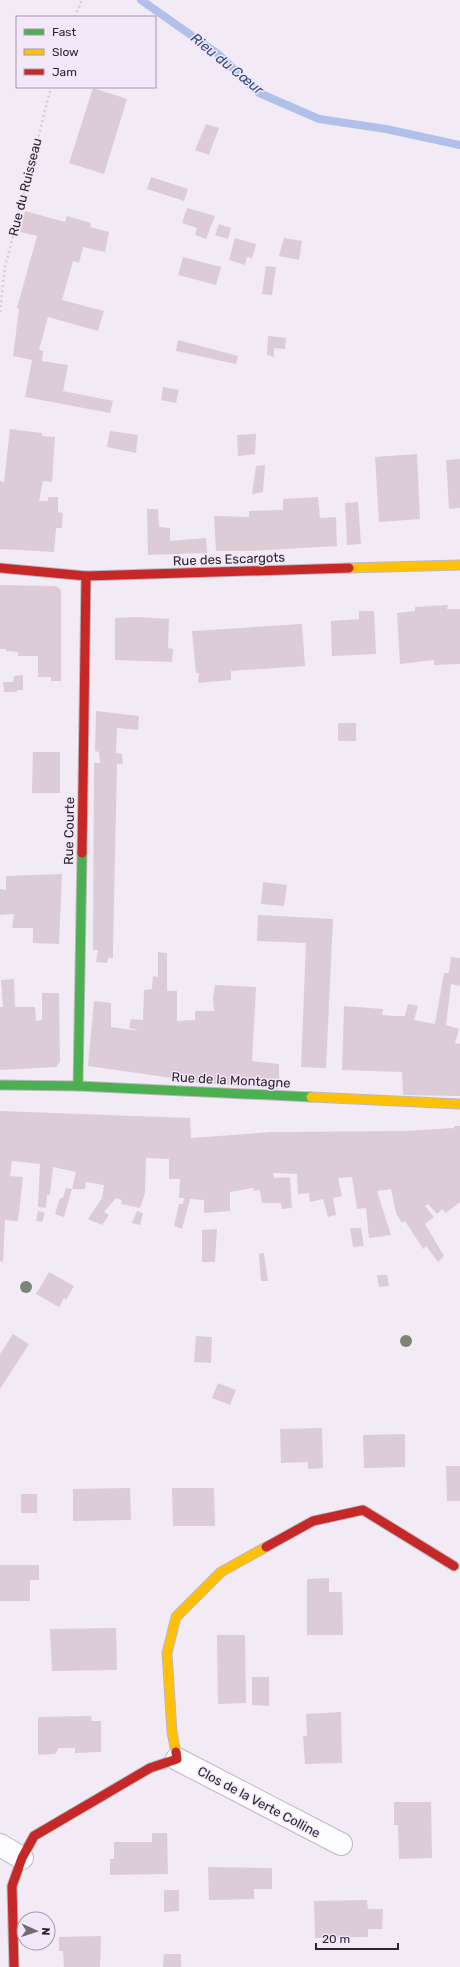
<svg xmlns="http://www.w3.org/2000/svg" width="460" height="1967" font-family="Rubik,sans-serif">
  <rect width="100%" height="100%" fill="#f2ebf6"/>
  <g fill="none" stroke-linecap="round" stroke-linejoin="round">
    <path stroke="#b0c0e8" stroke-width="8" d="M141,0L218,54L259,93L319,119L386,129L460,145"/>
  </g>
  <g fill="#dbccd7">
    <path d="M93,88L127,99L104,174L69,163Z"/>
    <path d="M206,124L219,128L209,155L195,150Z"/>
    <path d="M151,177L188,189L184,201L147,189Z"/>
    <path d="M187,208L215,216L206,239L195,235L197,228L182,223Z"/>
    <path d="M25,211L65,222L67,216L91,223L90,227L109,232L105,252L83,247L79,263L73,261L62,300L104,311L98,331L48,317L39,350L43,351L42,361L68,365L63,391L113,401L110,413L25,397L32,360L13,356L19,309L17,308L37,236L20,232Z"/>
    <path d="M219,224L231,228L228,239L215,235Z"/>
    <path d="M235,238L256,244L252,258L247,257L245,265L229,260Z"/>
    <path d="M284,238L302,241L299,260L279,256Z"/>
    <path d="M183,257L221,267L216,285L178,275Z"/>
    <path d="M266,266L276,267L272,295L262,294Z"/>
    <path d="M268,336L286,338L285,349L274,348V357L267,355Z"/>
    <path d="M178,340L238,356L236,364L176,351Z"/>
    <path d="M163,387L179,390L176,403L161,400Z"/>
    <path d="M10,429L42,433V436L55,437L52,482L43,481L39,501H48V497H58V512L63,513L62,528H56L54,552L0,549V481L4,482Z"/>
    <path d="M110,431L138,435L136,453L107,447Z"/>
    <path d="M256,434L255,454L238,456L237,435Z"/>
    <path d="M417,454L420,519L379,522L375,457Z"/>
    <path d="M460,459V508L449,509L446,460Z"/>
    <path d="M265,465L263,492L252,494L256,466Z"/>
    <path d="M318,497L320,518L336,517L337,546L248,551H216L214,516L249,517V511L283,510V499Z"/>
    <path d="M358,502L361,544L347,545L345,503Z"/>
    <path d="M147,509H158L159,527L170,528V541L206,538L207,553L148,555Z"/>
    <path d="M0,585L56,586L61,590V681H51V677H38V656H18V652L6,651V649H0Z"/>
    <path d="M448,605L447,609H460V664L434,665V660L400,664L397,613L415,611V607Z"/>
    <path d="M359,611H374L376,654L332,656L331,621L359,619Z"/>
    <path d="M137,617L169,619L168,648L173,649L172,662L115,660V618Z"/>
    <path d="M302,624L305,666L231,671V680L198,683L199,673H196L192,631Z"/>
    <path d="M23,675V690H17V692H4L3,682H13L14,676Z"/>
    <path d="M96,711L139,716L138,730L117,728L116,753L122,754L123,764H117L113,950V958H108L107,963L96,962L98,950H93L94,763H100L99,752L95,751Z"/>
    <rect x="338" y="723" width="18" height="18"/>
    <path d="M33,752H60V793H32Z"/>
    <path d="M62,874L59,944L33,943V928H12L14,914L0,915V889L6,890V876Z"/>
    <path d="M263,882L287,885L284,906L261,904Z"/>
    <path d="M258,915L333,919L326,1068L301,1067L306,943L257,941Z"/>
    <path d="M158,952L167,953V991H177V1021L195,1020V1011H214L213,998L215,985L256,987L252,1061L279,1064V1089L174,1081L172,1078L88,1066L94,1001L111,1003V1027L140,1031L129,1028L131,1019L143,1020L144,990L152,989L153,976L158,977Z"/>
    <path d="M451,957L460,958V986L451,984L446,1025L459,1029L455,1043L460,1044V1096L403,1095L402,1072L342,1070L344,1006L383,1009L382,1015L395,1016H405L408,1004L418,1006L414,1020L435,1024L444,973H449Z"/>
    <path d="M14,979L15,1007H35L36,1021L42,1020V993H59L60,1062L56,1067L0,1070V1007H3L1,980Z"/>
    <path d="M0,1111L190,1118L191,1138L271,1132L406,1131L454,1128V1126H460V1202L446,1213L442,1209L437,1214L428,1204L425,1206L434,1217L425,1224L444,1256L438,1262L426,1246L423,1249L405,1221L402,1223L396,1213L391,1189L377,1191L391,1235L369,1238L366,1208L357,1209L352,1177L338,1178L342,1196L333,1198L336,1215L328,1217L323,1199L310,1202L309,1193L298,1194L297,1174L273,1173L274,1178L290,1177L292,1208L282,1209L281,1203H262L260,1190L254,1191L253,1188L230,1192V1211L204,1213V1200L190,1199L182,1229L174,1226L179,1204H183L184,1198H179L180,1179H169V1159L146,1158L145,1193L140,1208L121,1204L122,1200L116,1198L104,1212L109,1215L102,1225L88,1219L102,1198L104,1185L86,1182L85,1189H72L76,1172L53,1167L50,1195H47L46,1208L38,1207L40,1164L12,1161L10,1176L23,1177L18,1221L5,1220L3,1262L0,1261Z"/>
    <path d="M66,1188L72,1189L64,1217L55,1214L60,1198H63Z"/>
    <path d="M38,1211L45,1213L42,1222L36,1221Z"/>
    <path d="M137,1211L143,1213L140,1225L132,1223Z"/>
    <path d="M350,1228H361L364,1246L353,1247Z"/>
    <path d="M217,1229L215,1262H202V1230Z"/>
    <path d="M264,1253L268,1281H261L259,1254Z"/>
    <path d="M49,1272L74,1286L66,1300L64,1298L59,1307L36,1294Z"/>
    <path d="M377,1275H387L389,1286L379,1287Z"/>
    <path d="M13,1334L29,1344L0,1389V1354Z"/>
    <path d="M196,1336L212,1337L211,1363L194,1362Z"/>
    <path d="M218,1383L236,1390L230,1405L212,1398Z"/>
    <path d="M322,1428L323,1468L308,1469V1462L281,1463L280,1429Z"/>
    <path d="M405,1434V1467L364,1468L363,1435Z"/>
    <path d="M446,1466H460V1501H447Z"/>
    <path d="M130,1488L131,1520L73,1521V1489Z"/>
    <path d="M172,1488H214L215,1526H173Z"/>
    <rect x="21" y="1494" width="16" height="19"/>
    <path d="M0,1565H39V1580H30V1601H0Z"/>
    <path d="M329,1578V1592H342L343,1635H307V1579Z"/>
    <path d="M116,1628L117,1670L52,1671L50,1629Z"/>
    <path d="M217,1635H245L246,1703L218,1704Z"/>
    <path d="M252,1677H269V1706L252,1705Z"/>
    <path d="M341,1712L342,1763L305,1764L303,1736H307L306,1714Z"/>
    <path d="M91,1716L92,1721H101V1752L75,1753V1748H59L55,1754L38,1755V1717Z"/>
    <path d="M394,1802H431L432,1858L399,1859L398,1825H394Z"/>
    <path d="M152,1833H167L168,1874L110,1875V1859H114V1842H152Z"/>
    <path d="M208,1867L272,1868V1889H254V1899L209,1900Z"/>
    <path d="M164,1890H179V1911L164,1912Z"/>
    <path d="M367,1900L368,1909H383L382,1929H368V1937L315,1938L314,1901Z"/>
    <path d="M101,1936L100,1967H64L63,1951H59V1937Z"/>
    <path d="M164,1954H181V1967H163Z"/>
  </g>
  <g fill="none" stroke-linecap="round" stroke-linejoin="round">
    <g stroke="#bdb8c0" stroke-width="24">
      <g id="street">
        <path d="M177,1759L341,1844"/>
        <path d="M0,1845L22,1858"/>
      </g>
    </g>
    <g stroke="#bdb8c0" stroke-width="11">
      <g id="fast">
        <path d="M0,1085L78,1086L311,1097"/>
        <path d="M78,1086L82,853"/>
      </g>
    </g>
    <g stroke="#bdb8c0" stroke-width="11">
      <g id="slow">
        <path d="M349,568L460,565"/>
        <path d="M311,1097L460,1104"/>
        <path d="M176,1752L172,1732L167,1653L176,1617L221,1572L266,1547"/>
      </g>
    </g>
    <g stroke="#bdb8c0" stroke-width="11">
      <g id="jam">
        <path d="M0,568L86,576L349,568"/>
        <path d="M82,853L86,576"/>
        <path d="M266,1547L313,1521L363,1510L454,1566"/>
        <path d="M14,1967L12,1886L22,1858L34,1836L150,1768L177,1759L176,1752"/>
      </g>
    </g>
    <g stroke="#d2d0d3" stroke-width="2.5" stroke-dasharray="2 3" stroke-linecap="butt">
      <path d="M75,17L82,0"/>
      <path d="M0,312L5,267L51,87"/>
    </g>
    <use href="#street" stroke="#fdfcfe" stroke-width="22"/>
    <use href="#fast" stroke="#4caf50" stroke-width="9"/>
    <use href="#slow" stroke="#ffc107" stroke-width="9"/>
    <use href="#jam" stroke="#c62828" stroke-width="9"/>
  </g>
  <g fill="#7c8575">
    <circle cx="26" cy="1287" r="6"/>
    <circle cx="406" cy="1341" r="6"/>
  </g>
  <g text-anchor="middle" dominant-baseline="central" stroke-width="3" stroke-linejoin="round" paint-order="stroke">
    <g font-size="13" fill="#2b262d" stroke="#f3e7fa">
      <text transform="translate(25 187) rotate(-76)">Rue du Ruisseau</text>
      <text transform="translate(229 559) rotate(-2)">Rue des Escargots</text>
      <text transform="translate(69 831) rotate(-89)">Rue Courte</text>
      <text transform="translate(231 1080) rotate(3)">Rue de la Montagne</text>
      <text transform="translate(259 1802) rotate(28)">Clos de la Verte Colline</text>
    </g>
    <g font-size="14" font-style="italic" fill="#2e4a8a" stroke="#f3e7fa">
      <text transform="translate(227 64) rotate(39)">Rieu du Cœur</text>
    </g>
  </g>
  <rect x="16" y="16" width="140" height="72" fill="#f3e7fa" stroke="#a39aa8"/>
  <rect x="24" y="29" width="20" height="6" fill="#4caf50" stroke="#a39aa8"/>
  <text x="52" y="36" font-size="12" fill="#2b262d">Fast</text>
  <rect x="24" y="49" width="20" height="6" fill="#ffc107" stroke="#a39aa8"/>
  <text x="52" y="56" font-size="12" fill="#2b262d">Slow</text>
  <rect x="24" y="69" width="20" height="6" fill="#c62828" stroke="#a39aa8"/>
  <text x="52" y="76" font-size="12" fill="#2b262d">Jam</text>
  <g transform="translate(36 1931) rotate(93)"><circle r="19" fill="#f3e7fa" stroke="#a39aa8"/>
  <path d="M0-3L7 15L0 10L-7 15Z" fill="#716b73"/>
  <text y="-6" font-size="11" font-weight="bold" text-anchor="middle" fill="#2b262d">N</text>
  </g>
  <path d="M316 1943v6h82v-6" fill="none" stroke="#2b262d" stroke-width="2"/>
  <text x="322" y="1943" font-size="12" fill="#2b262d" stroke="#f3e7fa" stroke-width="3" paint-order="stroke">20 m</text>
</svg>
